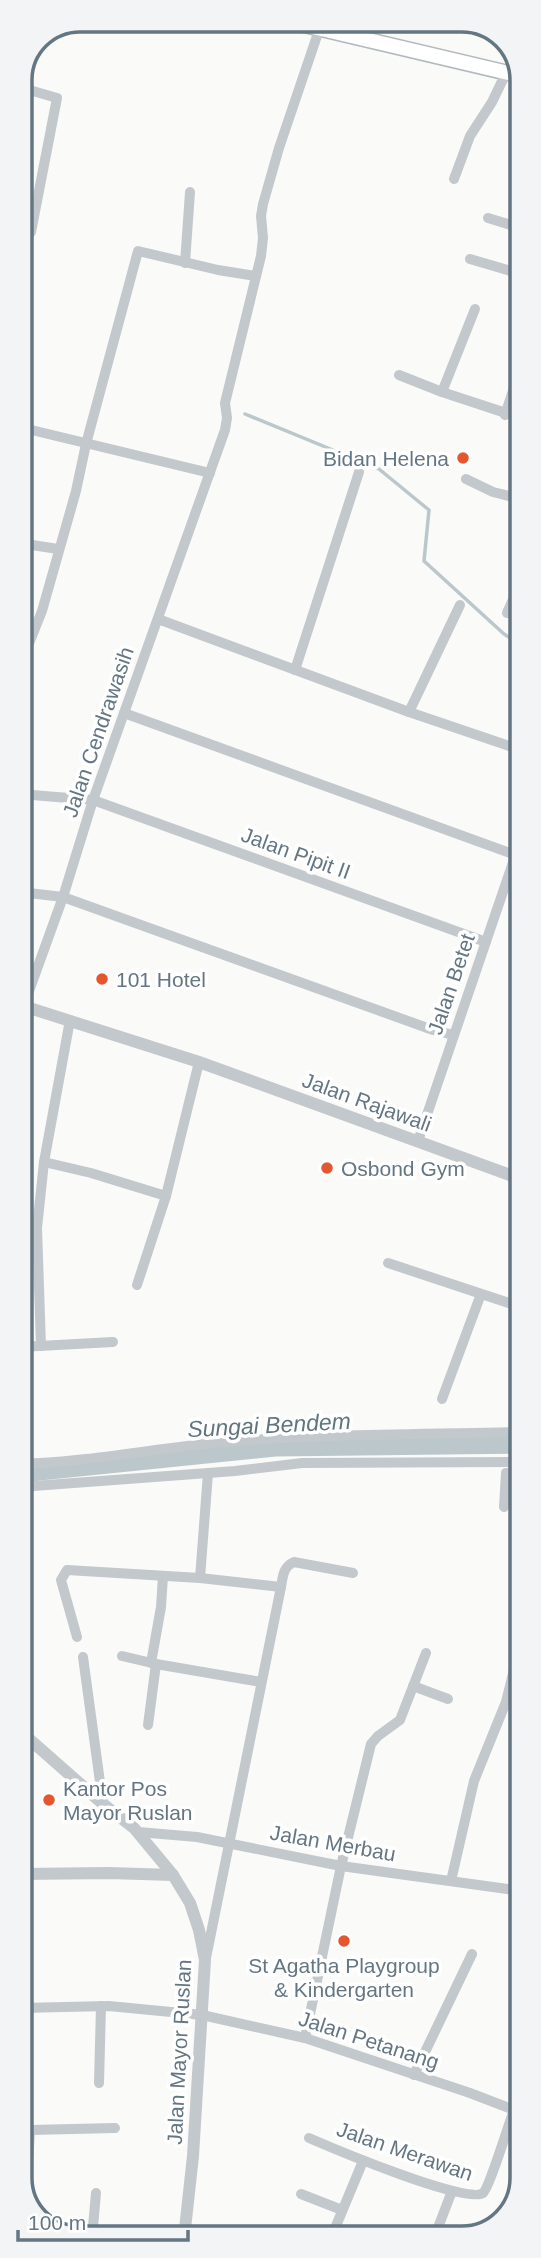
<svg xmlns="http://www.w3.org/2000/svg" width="541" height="2258" font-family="Helvetica,sans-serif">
  <rect width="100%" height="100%" fill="#fafaf8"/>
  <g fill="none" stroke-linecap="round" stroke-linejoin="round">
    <path stroke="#bbc7cb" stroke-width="3.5" d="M245,414L379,469L429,510L424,561L504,634L521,645"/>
    <path stroke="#bbc7cb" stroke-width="21" d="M20,1472L275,1446L521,1443"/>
    <g stroke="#b3babf" stroke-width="17">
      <path id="secondary" d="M279,19L521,76"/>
    </g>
    <g stroke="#c3c8cc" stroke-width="10">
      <path d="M19,87L57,98L31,232L19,243"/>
      <path d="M454,179L470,136L492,102L506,73"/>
      <path d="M488,218L521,228"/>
      <path d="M470,259L521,274"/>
      <path d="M185,263L190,192"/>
      <path d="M399,375L442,392L521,418"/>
      <path d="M442,392L475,309"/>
      <path d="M505,415L521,366"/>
      <path d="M19,427L210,473"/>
      <path d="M466,479L493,492L521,499"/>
      <path d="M19,543L58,549"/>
      <path d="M507,613L521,581"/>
      <path d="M158,619L409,712L521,750"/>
      <path d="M20,666L42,611L76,491L86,444L138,251L218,270L256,276"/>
      <path d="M295,670L359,472"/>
      <path d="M409,712L460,605"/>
      <path d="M124,713L521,857"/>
      <path d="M20,794L93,800L486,942"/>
      <path d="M20,892L63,897L433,1030L454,1035"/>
      <path d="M24,1005L63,897L93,800L225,430L227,418L225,403L261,256L263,238L261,216L263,204L279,148L319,30"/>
      <path d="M418,1141L521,839"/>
      <path d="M44,1162L91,1173L166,1196"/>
      <path d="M388,1263L521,1307"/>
      <path d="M137,1285L166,1196L199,1062"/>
      <path d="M41,1346L37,1228L44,1162L70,1020"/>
      <path d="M20,1347L113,1342"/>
      <path d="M442,1399L481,1294"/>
      <path d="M20,1464C93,1462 165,1446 238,1441C332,1434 427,1434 521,1432"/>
      <path d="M20,1487L235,1471L302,1463L521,1462"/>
      <path d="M504,1507L506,1473L521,1472"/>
      <path d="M200,1578L208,1473"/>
      <path d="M281,1587C283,1576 283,1567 294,1562L353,1573"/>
      <path d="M77,1637L61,1580L67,1570L200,1578L281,1587L206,1958"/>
      <path d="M122,1656L156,1664L148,1725"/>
      <path d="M83,1657L103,1804"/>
      <path d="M151,1663L161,1607L163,1576"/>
      <path d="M156,1664L261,1682"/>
      <path d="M413,1686L448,1699"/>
      <path d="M138,1832L197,1837L341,1866L522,1891"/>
      <path d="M451,1881L474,1781L506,1702L521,1641"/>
      <path d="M20,2008L109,2006L202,2015L305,2038L470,2093L522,2113"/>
      <path d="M305,2038L341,1866L371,1744L378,1736L400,1720L426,1653"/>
      <path d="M414,2075L472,1954"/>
      <path d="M99,2083L101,2006"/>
      <path d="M20,2095L24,2125L30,2130L115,2128"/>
      <path d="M309,2138C332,2148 467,2205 483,2193C490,2188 515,2103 522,2087"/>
      <path d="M301,2194L342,2210"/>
      <path d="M26,2201L30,2130"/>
      <path d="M29,2206L36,2219"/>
      <path d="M92,2238L96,2193"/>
      <path d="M331,2238L363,2161"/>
      <path d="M434,2238L452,2191"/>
    </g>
    <g stroke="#c3c8cc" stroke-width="12">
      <path d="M20,1005L199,1062L521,1179"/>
      <path d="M20,1731L103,1804L134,1828L173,1875L190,1903L199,1930L205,1960L193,2156L184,2238"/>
      <path d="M20,1874L109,1873L173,1875"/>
    </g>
    <use href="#secondary" stroke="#fff" stroke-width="14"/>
  </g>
  <g fill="#e4572e" stroke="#fff" stroke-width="2.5">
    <circle cx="463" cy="458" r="7"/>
    <circle cx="102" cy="979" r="7"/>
    <circle cx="327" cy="1168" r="7"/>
    <circle cx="49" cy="1800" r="7"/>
    <circle cx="344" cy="1941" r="7"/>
  </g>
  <g text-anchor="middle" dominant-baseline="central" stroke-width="7" stroke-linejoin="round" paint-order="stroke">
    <g font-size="21" fill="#657683" stroke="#fff" text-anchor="start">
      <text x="449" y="458" text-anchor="end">Bidan Helena</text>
      <text x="116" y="979">101 Hotel</text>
      <text x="341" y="1168">Osbond Gym</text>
      <text x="63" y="1788">Kantor Pos<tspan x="63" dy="24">Mayor Ruslan</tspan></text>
      <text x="344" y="1965" text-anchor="middle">St Agatha Playgroup<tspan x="344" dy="24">&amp; Kindergarten</tspan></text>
    </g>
    <g font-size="21" fill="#657683" stroke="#fff">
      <text transform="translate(98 732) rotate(-71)">Jalan Cendrawasih</text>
      <text transform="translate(296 853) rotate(20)">Jalan Pipit II</text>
      <text transform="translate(451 984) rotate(-71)">Jalan Betet</text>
      <text transform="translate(367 1102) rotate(20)">Jalan Rajawali</text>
      <text transform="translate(333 1843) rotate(10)">Jalan Merbau</text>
      <text transform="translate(369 2040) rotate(18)">Jalan Petanang</text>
      <text transform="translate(179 2052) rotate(-87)">Jalan Mayor Ruslan</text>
      <text transform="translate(405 2151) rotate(19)">Jalan Merawan</text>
    </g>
    <g font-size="23" font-style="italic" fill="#60757c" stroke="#fff">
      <text transform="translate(269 1425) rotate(-3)">Sungai Bendem</text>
    </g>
  </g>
  <path d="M0 0H541V2258H0ZM80 32H462A48 48 0 0 1 510 80V2178A48 48 0 0 1 462 2226H80A48 48 0 0 1 32 2178V80A48 48 0 0 1 80 32Z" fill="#f3f4f5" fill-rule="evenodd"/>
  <path fill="none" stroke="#657683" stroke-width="3.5" d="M80 32H462A48 48 0 0 1 510 80V2178A48 48 0 0 1 462 2226H80A48 48 0 0 1 32 2178V80A48 48 0 0 1 80 32Z"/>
  <path d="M18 2230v10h170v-10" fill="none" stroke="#657683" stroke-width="3.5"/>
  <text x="28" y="2230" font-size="21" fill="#657683" stroke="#ffffff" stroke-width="5" paint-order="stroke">100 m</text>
</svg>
